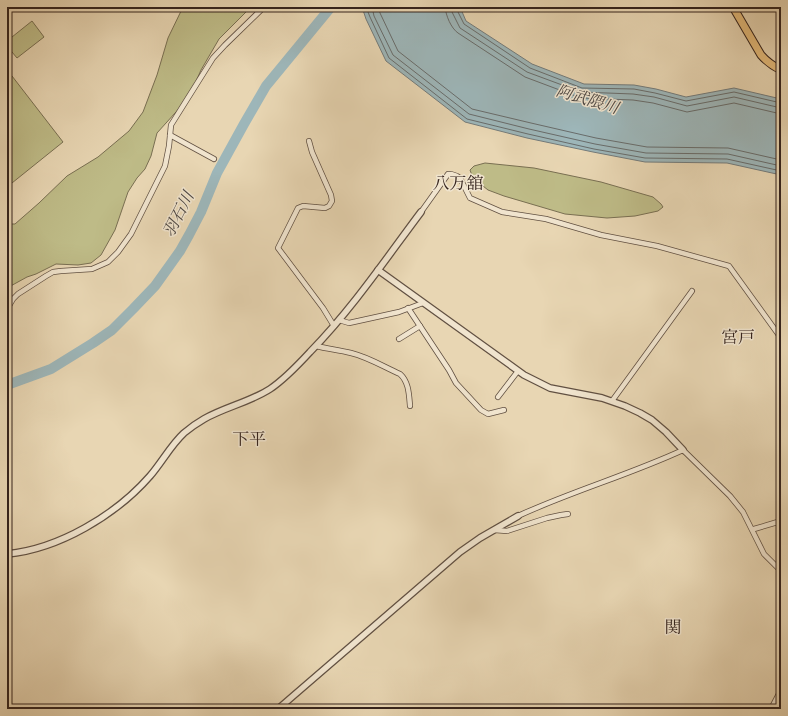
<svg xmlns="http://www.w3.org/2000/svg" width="788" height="716" font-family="'Sorts Mill Goudy','Noto Serif JP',serif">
  <rect width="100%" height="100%" fill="#e8d6b3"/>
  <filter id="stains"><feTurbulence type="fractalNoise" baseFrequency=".005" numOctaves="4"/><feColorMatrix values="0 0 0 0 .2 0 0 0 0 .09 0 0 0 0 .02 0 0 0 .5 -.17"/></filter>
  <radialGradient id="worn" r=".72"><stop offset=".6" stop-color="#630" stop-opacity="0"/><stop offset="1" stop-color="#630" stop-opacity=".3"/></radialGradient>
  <g fill="#bebb87" stroke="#796f52">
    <path d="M183,7H251L219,39L201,70L193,88L185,102L157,133L151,156L145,169L137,178L128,192L115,230L101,255L91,263L78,265L56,264L36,274L27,277L7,288V224H15L39,203L67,176L98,157L129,131L143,112L157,75L168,38Z"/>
    <path d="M32,21L44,37L17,58L7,46V41Z"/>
    <path d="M12,76L63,142L7,187V80Z"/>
    <path d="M485,163L534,168L601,182L653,197L661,204L663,207L658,211L635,216L607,218L565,214L504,196L488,190L473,178L470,170L474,166Z"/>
  </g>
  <path fill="#9db6b9" stroke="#737b7b" d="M362,7H460L466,21L532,64L584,84L634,85L656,89L686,97L734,88L781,99V175L727,163L645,162L593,152L527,138L465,122L386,61L366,19Z"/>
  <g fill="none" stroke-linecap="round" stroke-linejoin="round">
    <g stroke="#686c6b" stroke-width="1">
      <path d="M366,7L370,17L389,58L467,119L528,134L594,149L645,158L727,159L781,171"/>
      <path d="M372,7L374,16L393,55L469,114L529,129L595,144L646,153L728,154L781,166"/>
      <path d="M378,7L380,13L398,51L472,109L531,123L596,138L647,147L728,148L781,160"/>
      <path d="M445,7C446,16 451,28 458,33L525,77L581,98L633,100L653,103L687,112L734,103L781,114"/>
      <path d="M451,7L452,12L460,28L527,72L581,92L633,94L654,97L687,106L734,97L781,108"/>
      <path d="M456,7L457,10L464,24L530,68L582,88L634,89L655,93L686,101L734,92L781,103"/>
    </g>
    <path stroke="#9db6b9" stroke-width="10" d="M7,385L51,369L93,343L112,330L133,309L155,286L180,251L189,235L201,212L217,173L244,124L266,86L331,7"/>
    <g stroke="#615042" stroke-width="6">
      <g id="minor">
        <path d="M170,135L214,159"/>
        <path d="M309,141L312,152L331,195L332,201L329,206L325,208L303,206L298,208L278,248L323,308L334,326"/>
        <path d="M421,212L446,177L448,174H451L457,176L460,178L470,198L502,212L546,219L601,235L657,246L729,266L781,338"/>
        <path d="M408,308L449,370L456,383L481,410L488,414L504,410"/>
        <path d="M7,309L13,299L18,294L46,276L53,272L61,271L92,269L108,262L118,252L131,234L165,166L169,146L171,125L213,58L225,45L264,7"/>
        <path d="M339,320L349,323L399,312L423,303"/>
        <path d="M399,339L420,326"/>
        <path d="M316,346C328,349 339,350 351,353C368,357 384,367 400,374C409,382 409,395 410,406"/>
        <path d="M498,397L518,371"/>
        <path d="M612,401L692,291"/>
        <path d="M518,516C572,491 629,475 683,450L730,496L743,512L764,554L781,571"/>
        <path d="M754,529L781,521"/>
        <path d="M494,530L507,531L547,518L561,515L568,514"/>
        <path d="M771,709L781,690"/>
      </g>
    </g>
    <g stroke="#615042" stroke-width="8">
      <g id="tertiary">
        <path d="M378,270L524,375L550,388L602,398L625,406L640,413L652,420L666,432L683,450"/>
        <path d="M7,554C59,549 116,515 150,476C162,462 171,445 184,433C190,428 197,423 204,419C225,407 250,402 270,389C285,379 298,365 310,352C352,309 385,260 421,212"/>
        <path d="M278,709L460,552L480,538L518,516"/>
      </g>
    </g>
    <g stroke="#34231d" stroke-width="9">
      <path id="primary" d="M733,7L761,55C767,62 773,66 781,70"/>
    </g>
    <use href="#minor" stroke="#f0e4ce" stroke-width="4.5"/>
    <use href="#tertiary" stroke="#f0e4ce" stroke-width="5.5"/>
    <use href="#primary" stroke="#e4bb7a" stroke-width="7"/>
  </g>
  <g text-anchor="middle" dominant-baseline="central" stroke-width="3" stroke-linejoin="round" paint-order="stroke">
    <g font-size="16" font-style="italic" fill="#4e4844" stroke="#f0e4ce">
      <text transform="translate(587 101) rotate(17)">阿武隈川</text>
      <text transform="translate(180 215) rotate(-63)">羽石川</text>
    </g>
    <g font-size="17" fill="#34231d" stroke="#f0e4ce">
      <text x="458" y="185">八万舘</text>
      <text x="738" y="339">宮戸</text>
      <text x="249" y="441">下平</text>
      <text x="673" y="629">関</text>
    </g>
  </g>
  <rect width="788" height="716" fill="none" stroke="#e8d6b3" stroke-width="24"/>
  <rect x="8" y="8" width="772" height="700" fill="none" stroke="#34231d" stroke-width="2"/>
  <rect x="12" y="12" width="764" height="692" fill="none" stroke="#34231d"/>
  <rect width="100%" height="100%" filter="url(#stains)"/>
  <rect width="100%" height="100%" fill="url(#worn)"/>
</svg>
